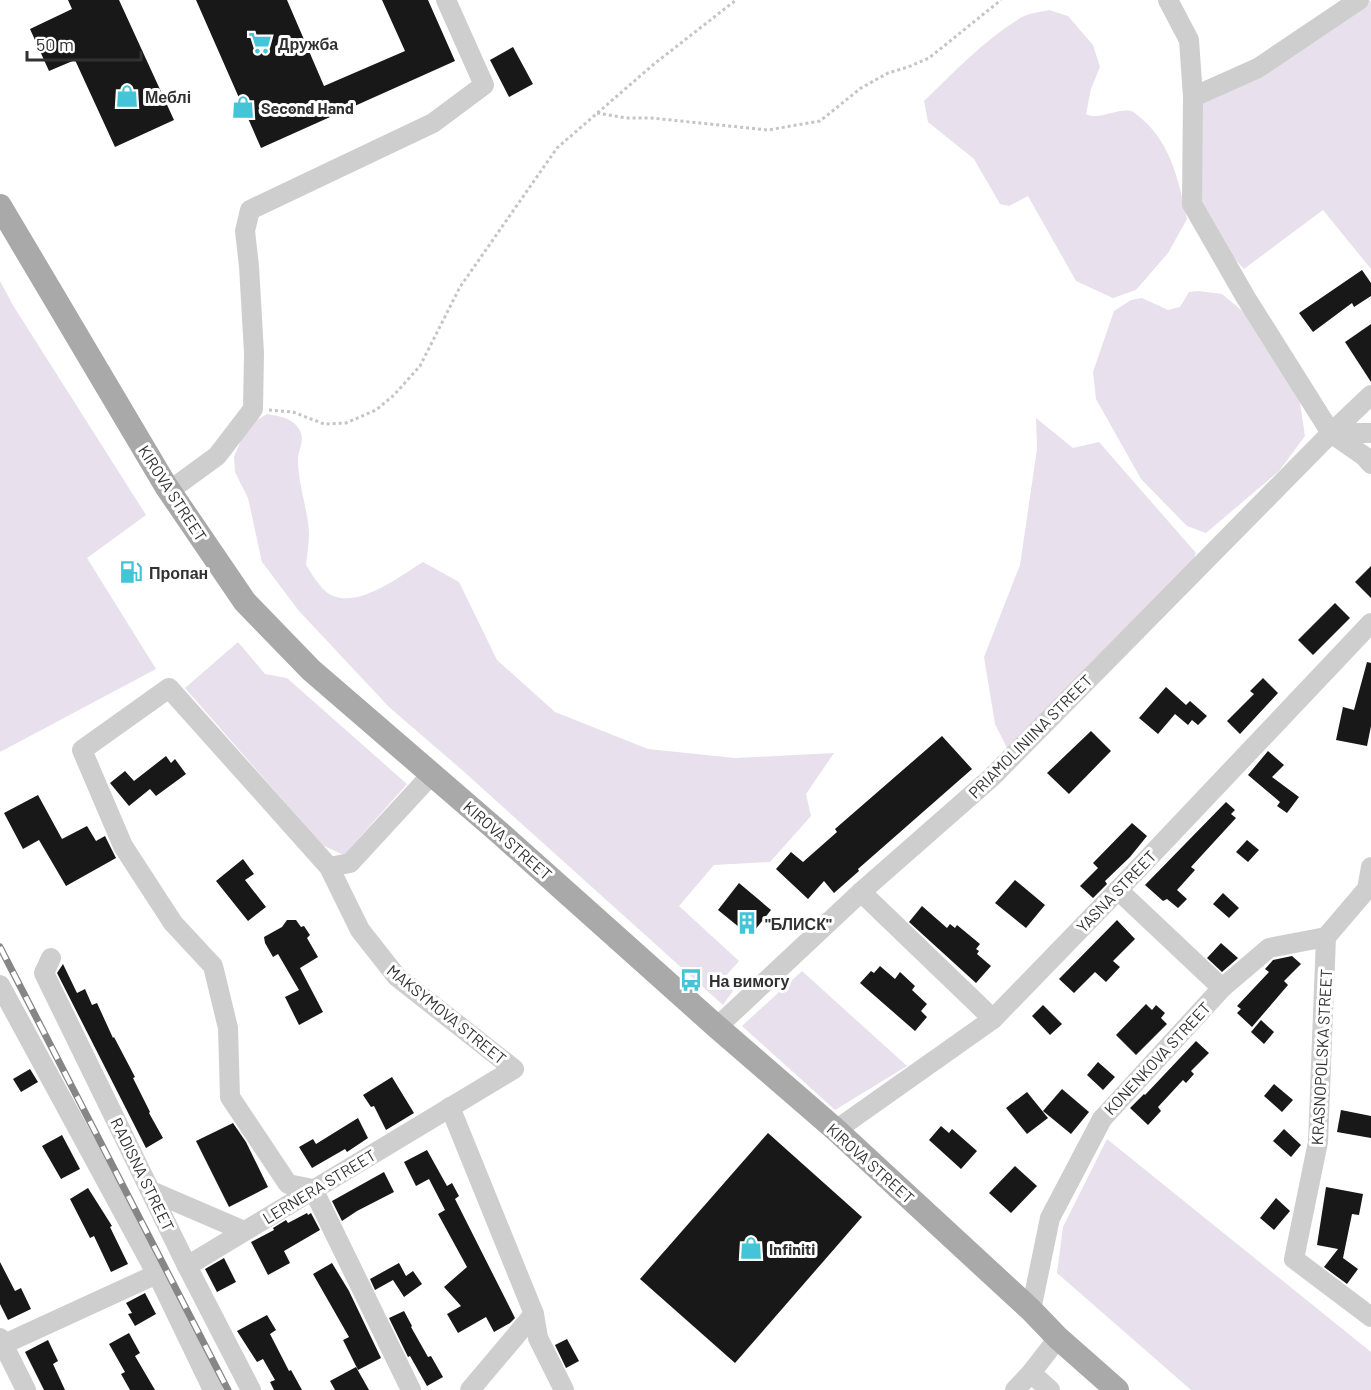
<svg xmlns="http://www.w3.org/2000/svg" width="1371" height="1390" font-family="Barlow,sans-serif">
  <rect width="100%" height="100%" fill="#fff"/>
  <g fill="#e8e0ec">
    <path d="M1371,0V269L1323,210L1244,269L1232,256L1201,201L1202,102L1300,46Z"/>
    <path d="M1049,10L1068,16L1093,45L1100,67L1091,89L1086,114C1098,121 1117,108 1131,111C1135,112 1139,117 1142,119C1172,145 1179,183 1187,219L1168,253L1136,290L1113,298L1076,281L1028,196L1009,206L1000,204L974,159L928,122L924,101C954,72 986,38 1022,17C1030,13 1041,12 1049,10Z"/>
    <path d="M0,281L14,307L146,515L87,558L156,669L0,752Z"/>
    <path d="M1198,291L1222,294L1252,319L1297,383L1305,436L1279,471L1206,533L1187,526L1141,479L1096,399L1093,372L1114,311L1131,300L1142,298L1168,310L1180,307L1189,292Z"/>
    <path d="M267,414C278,416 288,417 296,425C308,439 298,447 298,460C298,484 308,510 309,533C309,543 307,555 306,565C311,573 316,581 322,588C349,617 398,577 423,562L459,582L497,660L555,712L648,749L735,758L834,753L806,794L811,816L770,862L714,865L679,906L739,961L723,979L733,991L723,1005L462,770L389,707L299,611L262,562L248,498L235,472L234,457L247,426Z"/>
    <path d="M1036,418L1073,448L1099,442L1196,553L1191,566L1009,752L995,724L984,657L1020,565L1037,449Z"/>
    <path d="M238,642L265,674L287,678L407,784L344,855L322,845L185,688Z"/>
    <path d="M802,971L907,1066L835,1110L742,1026Z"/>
    <path d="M1107,1139L1371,1352V1390H1191L1057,1273L1063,1227Z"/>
  </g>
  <g fill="#181818">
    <path d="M68,0H119L174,120L115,147L75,60L49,71L30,29L72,9Z"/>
    <path d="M196,0H287L324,86L405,51L382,0H428L455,61L261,148Z"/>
    <path d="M513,47L533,84L509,97L490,60Z"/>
    <path d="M1362,270L1371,283V296L1354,307L1352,303L1313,332L1299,313Z"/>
    <path d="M1371,324V382L1345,342Z"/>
    <path d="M1371,566V598L1355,582Z"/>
    <path d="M1335,603L1350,618L1313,655L1298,640Z"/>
    <path d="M1367,662L1371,663V726L1367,746L1336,740L1343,707L1354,710Z"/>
    <path d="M1263,678L1278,693L1240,734L1227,721L1254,694L1250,691Z"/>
    <path d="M1166,687L1186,705L1190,701L1207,716L1198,725L1192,720L1188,725L1175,714L1158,734L1139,718Z"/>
    <path d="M1091,731L1111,751L1069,794L1047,773Z"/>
    <path d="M942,736L972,769L858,869L859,871L834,893L824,881L808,899L776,869L791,852L803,862L837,832L835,829Z"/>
    <path d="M1268,751L1284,765L1272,777L1299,797L1287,813L1277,806L1280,802L1248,775Z"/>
    <path d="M166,756L171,763L175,759L186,774L156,796L150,789L129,806L110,783L125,771L134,781Z"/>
    <path d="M38,795L62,839L87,826L96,841L105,836L116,858L66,886L39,840L23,849L4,813Z"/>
    <path d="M1226,802L1235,810L1231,814L1236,818L1191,867L1195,870L1177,890L1187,899L1178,908L1167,899L1163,901L1145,885Z"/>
    <path d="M1132,823L1147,836L1130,857L1105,881L1107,884L1093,898L1080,886L1098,868L1093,863Z"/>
    <path d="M1247,840L1259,850L1248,862L1236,852Z"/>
    <path d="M243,859L254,874L245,880L266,907L248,921L216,881Z"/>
    <path d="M1015,880L1045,905L1026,928L995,903Z"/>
    <path d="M739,883L771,910L750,936L718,910Z"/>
    <path d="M1223,893L1239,908L1229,918L1213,904Z"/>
    <path d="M922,906L947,928L950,924L955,928L957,925L980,944L976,949L979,951L977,954L991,966L976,983L909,922Z"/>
    <path d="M287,920H296L301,927L304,926L310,935L307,938L318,957L300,968L323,1012L299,1025L285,997L299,990L278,954L273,957L265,943L264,937L282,927Z"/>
    <path d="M1117,920L1135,939L1113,961L1120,967L1106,982L1095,972L1074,993L1059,979Z"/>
    <path d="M1221,943L1238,958L1222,972L1207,958Z"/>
    <path d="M1292,956L1301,964L1284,981L1288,985L1252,1027L1237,1013L1241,1009L1237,1006L1269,972L1265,969L1273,960Z"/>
    <path d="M63,964L77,993L85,989L92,1005L97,1003L113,1038L114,1037L135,1077L133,1078L150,1112L149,1113L163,1138L146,1148L57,973Z"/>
    <path d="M880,966L895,979L900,972L915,986L912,990L927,1004L921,1011L927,1017L915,1031L860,983L871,971L874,973Z"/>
    <path d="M1146,1004L1152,1010L1156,1005L1165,1013L1161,1018L1167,1024L1136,1055L1116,1035Z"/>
    <path d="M1043,1005L1062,1024L1050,1035L1032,1016Z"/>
    <path d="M1261,1020L1274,1032L1264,1044L1251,1032Z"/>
    <path d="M1196,1041L1209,1053L1191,1071L1194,1074L1186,1083L1183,1080L1158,1107L1161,1111L1148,1125L1130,1108L1144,1094L1145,1095Z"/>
    <path d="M1098,1062L1115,1077L1103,1090L1087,1075Z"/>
    <path d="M30,1069L38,1082L21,1092L13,1079Z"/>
    <path d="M392,1077L414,1113L386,1130L374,1106L371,1107L363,1095Z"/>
    <path d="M1274,1084L1293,1100L1282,1112L1264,1096Z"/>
    <path d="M1062,1089L1089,1112L1071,1134L1043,1111Z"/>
    <path d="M1027,1092L1048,1118L1027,1134L1006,1108Z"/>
    <path d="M1341,1110L1371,1116V1138L1337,1132Z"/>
    <path d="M358,1118L368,1138L347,1152L345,1149L312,1168L299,1147L313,1139L316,1144Z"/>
    <path d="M233,1123L246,1142L268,1187L229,1207L196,1141Z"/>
    <path d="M941,1126L949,1133L952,1129L977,1151L961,1169L929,1140Z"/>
    <path d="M1284,1129L1301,1145L1291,1157L1273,1141Z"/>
    <path d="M768,1133L862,1217L735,1363L640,1279Z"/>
    <path d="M62,1135L80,1169L61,1179L42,1146Z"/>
    <path d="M427,1150L447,1186L452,1183L459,1196L455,1199L515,1318L510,1323L494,1332L486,1317L458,1333L447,1314L461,1306L444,1287L467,1267L438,1214L445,1210L429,1179L416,1186L404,1162Z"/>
    <path d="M1015,1166L1037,1186L1011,1213L989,1193Z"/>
    <path d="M384,1172L394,1192L357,1211L342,1221L332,1201Z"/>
    <path d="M1326,1187L1363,1194L1359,1215L1352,1214L1343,1258L1358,1269L1347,1284L1324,1267L1338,1249L1317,1245Z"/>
    <path d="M88,1188L112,1226L110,1227L128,1264L111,1272L94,1236L90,1238L70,1199Z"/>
    <path d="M1276,1198L1290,1211L1274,1230L1260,1218Z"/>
    <path d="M307,1213L308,1215L311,1213L320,1230L284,1251L290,1263L268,1275L251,1242L274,1230L273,1228L286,1220L288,1223Z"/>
    <path d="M224,1258L236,1282L217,1292L205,1269Z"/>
    <path d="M0,1262L15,1291L21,1288L31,1309L8,1320L0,1304Z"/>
    <path d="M332,1263L349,1291L381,1358L358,1370L343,1340L349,1337L313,1274Z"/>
    <path d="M399,1263L406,1276L413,1271L422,1284L404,1297L393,1280L375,1290L370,1279Z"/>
    <path d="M145,1293L156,1314L135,1326L128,1314L132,1313L126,1303Z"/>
    <path d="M404,1311L412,1326L411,1327L428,1357L431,1356L443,1377L427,1386L410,1356L408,1357L389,1318Z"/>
    <path d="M267,1315L276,1330L270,1334L289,1371L291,1370L302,1390H274L270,1382L275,1380L263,1359L257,1362L237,1331Z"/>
    <path d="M129,1333L140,1353L135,1356L155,1390H130L121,1374L125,1372L109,1344Z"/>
    <path d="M567,1339L579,1361L566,1368L555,1345Z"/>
    <path d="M48,1340L58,1361L53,1364L65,1390H44L25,1352Z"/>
    <path d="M356,1367L369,1390H335L330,1381Z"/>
  </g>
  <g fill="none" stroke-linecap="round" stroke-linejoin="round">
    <g stroke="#c5c5c5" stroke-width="3" stroke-dasharray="3 3" stroke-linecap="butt">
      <path d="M597,113L626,118H651L768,130L820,121L861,88L888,73L908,67L929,58L1001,0"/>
      <path d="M269,410L293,412L324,424L346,423L376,410L394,395L420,366L460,287L557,148L654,64L736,0"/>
    </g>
    <g stroke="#cecece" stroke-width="20">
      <path d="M1168,0L1189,40L1193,97L1192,204L1246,298L1331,433L1364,456L1371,464"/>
      <path d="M1193,97L1258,68L1359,0"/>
      <path d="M1331,433H1371"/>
      <path d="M169,491L217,456L253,409L254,353L249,266L245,231L250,210L433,123L484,85L446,0"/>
      <path d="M329,867L350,863L432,774"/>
      <path d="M1371,867L1367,889L1326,937L1318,1142L1294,1259L1371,1317"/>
      <path d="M1118,890L1222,988"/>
      <path d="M861,892L993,1019"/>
      <path d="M51,958L44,973L187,1266L251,1390"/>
      <path d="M0,985L161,1282L213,1390"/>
      <path d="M717,1027L861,892L992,777L1331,433L1371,395"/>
      <path d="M450,1107L534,1314L538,1338L564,1390"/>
      <path d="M836,1130L993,1019L1118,890L1371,623"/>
      <path d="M151,1191L244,1231"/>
      <path d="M187,1266L514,1069L397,977L360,930L329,867L169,688L82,750L123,846L173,923L213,966L228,1028L230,1097L288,1184L313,1189L411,1390"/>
      <path d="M1031,1310L1050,1218L1102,1119L1222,988L1269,948L1326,937"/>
      <path d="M0,1338L26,1390"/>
      <path d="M0,1346L157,1274L161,1282"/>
      <path d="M1031,1373L1058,1338"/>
      <path d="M470,1390L534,1314"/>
      <path d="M1015,1390L1031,1373L1050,1390"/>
    </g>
    <path stroke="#a9a9a9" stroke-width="24" d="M0,206L166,486L245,602L311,670L501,834L717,1027L836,1130L1031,1310L1058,1338L1117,1390"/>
    <g stroke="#868686" stroke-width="7">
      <path id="rail" d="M0,947L228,1390"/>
    </g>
    <use href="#rail" stroke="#fff" stroke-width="4.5" stroke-dasharray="14" stroke-linecap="butt"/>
  </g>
  <defs>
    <g id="supermarket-bare" transform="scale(1.8)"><path d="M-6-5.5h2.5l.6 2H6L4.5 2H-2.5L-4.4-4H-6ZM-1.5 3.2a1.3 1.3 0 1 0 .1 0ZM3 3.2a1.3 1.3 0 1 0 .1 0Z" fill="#44c4d7" stroke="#fff" stroke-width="2.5" paint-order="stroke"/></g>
    <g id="shop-bare" transform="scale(1.8)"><path d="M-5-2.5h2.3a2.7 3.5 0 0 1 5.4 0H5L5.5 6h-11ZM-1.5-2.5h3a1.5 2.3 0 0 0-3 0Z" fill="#44c4d7" stroke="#fff" stroke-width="2.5" paint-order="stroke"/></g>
    <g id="fuel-bare" transform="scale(1.8)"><path d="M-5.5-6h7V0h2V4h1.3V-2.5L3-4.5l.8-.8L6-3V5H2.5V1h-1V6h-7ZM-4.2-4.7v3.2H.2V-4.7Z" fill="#44c4d7" stroke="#fff" stroke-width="2.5" paint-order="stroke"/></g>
    <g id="building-bare" transform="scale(1.8)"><path d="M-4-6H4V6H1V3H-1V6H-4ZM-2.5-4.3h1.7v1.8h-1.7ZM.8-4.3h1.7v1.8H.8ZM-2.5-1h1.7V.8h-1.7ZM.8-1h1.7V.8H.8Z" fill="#44c4d7" stroke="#fff" stroke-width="2.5" paint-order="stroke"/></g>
    <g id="bus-bare" transform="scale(1.8)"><path d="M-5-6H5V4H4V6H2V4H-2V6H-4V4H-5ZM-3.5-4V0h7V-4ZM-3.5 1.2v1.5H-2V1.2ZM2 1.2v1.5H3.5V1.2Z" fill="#44c4d7" stroke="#fff" stroke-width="2.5" paint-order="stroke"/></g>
  </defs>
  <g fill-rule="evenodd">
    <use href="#supermarket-bare" x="260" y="43"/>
    <use href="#shop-bare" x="127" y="96"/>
    <use href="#shop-bare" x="243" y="107"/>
    <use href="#fuel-bare" x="131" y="572"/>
    <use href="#building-bare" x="747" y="923"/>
    <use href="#bus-bare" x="691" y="980"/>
    <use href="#shop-bare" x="751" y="1248"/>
  </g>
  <g text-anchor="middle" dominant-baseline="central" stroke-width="6" stroke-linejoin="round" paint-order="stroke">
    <g font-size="16" font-weight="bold" fill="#313131" stroke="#fff" text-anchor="start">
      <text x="278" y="43">Дружба</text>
      <text x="145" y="96">Меблі</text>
      <text x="261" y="107">Second Hand</text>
      <text x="149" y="572">Пропан</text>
      <text x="765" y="923">"БЛИСК"</text>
      <text x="709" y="980">На вимогу</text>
      <text x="769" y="1248">Infiniti</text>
    </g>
    <g font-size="16" fill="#313131" stroke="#fff">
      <text transform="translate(173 493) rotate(57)">KIROVA STREET</text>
      <text transform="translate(1030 736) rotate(-45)">PRIAMOLINIINA STREET</text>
      <text transform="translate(508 840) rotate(41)">KIROVA STREET</text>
      <text transform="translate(1116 891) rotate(-46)">YASNA STREET</text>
      <text transform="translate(447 1014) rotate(39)">MAKSYMOVA STREET</text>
      <text transform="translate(1321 1057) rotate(-87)">KRASNOPOLSKA STREET</text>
      <text transform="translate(1157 1058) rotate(-47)">KONENKOVA STREET</text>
      <text transform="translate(871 1163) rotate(42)">KIROVA STREET</text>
      <text transform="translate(143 1174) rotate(64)">RADISNA STREET</text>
      <text transform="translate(319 1186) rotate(-31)">LERNERA STREET</text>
    </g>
  </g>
  <path d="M27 51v9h114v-9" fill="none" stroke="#313131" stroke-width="3"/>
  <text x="36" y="51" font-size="18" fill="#313131" stroke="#ffffff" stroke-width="4.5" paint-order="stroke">50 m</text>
</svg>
